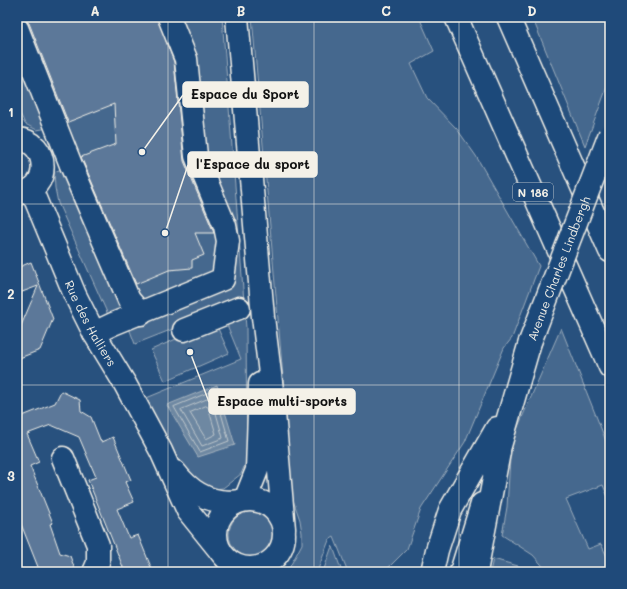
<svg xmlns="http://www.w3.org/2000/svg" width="627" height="589" font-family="Mali,sans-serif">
  <rect width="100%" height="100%" fill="#28517e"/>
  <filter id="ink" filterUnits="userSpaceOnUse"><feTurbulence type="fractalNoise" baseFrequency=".025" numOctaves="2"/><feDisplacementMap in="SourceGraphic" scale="8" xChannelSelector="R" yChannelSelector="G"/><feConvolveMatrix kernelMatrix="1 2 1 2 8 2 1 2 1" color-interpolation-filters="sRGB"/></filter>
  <g filter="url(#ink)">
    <g fill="#45688e" stroke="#9cacbb">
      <path d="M17,17H222L246,328L247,460L241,474L223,488L215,489L206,485L183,473L144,399L241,359L221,310L135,344L129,328L109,317L58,203L55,188L54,172L64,168L48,128L37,130L25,124L17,107Z"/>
      <path d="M252,17H419L434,51L411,64L427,98L457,129L476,156L539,266L512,338L504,348L465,442L421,509L407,549L384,572H348L334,537L329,540L317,572H287L302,544V533L300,520L293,500L288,459L284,389Z"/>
      <path d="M532,17H610V79L585,146Z"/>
      <path d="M215,322L229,353L165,381L151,350Z"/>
      <path d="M561,328L610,451V502L603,485L566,499L588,549L601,544L610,563V572H548L533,555L502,535L507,507L511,443Z"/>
      <circle cx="252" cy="534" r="23"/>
      <path d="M332,546L333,547L342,572H323Z"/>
      <path d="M493,559L518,566L526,572H490Z"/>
    </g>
    <path fill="#6e88a2" stroke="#a4b2be" d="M217,385L235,445L198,457L167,405Z"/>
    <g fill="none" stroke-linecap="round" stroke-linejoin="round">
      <g stroke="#bec7cc" stroke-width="1">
        <path d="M213,391L215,392L229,441L200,452L174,407Z"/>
        <path d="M210,398L212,399L223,438L202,446L181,410Z"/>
        <path d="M206,406L208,407L216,434L206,439L190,413Z"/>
      </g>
    </g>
    <g fill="#5b7899" stroke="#f4f1e8">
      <path d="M22,17H157L174,62L184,161L214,233H195L204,255L192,260V268L169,270L136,284L81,157L116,144L114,104L68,122L29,23Z"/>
      <path d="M31,262L53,319L40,350L17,359V335L38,286L17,294V268Z"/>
      <path d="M61,391L80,400L81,411L91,417L101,442L113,437L131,480L125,482L134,502L117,509L129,538L138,535L153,572H125L88,480L96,477L79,437L51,425L27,434L39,462L30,466L53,523L50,524L60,553L70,556L76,572H40L17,514V410L20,417L55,403Z"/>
    </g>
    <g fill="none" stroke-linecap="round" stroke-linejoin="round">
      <g stroke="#f4f1e8" stroke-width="25">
        <g id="minor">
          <path d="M237,17L263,317L272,390L284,529"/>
          <path d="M17,28L71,165L129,300L141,314"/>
          <path d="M17,139C50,140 52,192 18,193"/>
          <path id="s1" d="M31,189L75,295L94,333L125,384L161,451L188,511L221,552"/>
          <path d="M184,330L239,308"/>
          <path d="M94,333L113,324L223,279L228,241L225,226L196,156L186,59L169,17"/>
          <path d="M63,458L98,545V563L94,572"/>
          <path d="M175,472C191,493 212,505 238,501"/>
          <circle cx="250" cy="534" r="34"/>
          <path d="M245,500L257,470L260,384"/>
        </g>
      </g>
      <g stroke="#f4f1e8" stroke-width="25">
        <g id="major">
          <path d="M493,470L530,342"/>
          <path d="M432,572L437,550L450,510L497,428"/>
          <path d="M461,572L482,504"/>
        </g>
      </g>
      <g stroke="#f4f1e8" stroke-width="25">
        <g id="highway">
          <path d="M456,17L610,367"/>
          <path d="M508,17L610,251"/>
          <path d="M476,572L499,452"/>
        </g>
      </g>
      <use href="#minor" stroke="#1f4a7a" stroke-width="22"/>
      <use href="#major" stroke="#1f4a7a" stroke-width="22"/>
      <use href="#highway" stroke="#1f4a7a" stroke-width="22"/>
      <g stroke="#f4f1e8" stroke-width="25" stroke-linecap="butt">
        <g id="major-bridge">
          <path id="s2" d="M530,342L610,134"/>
        </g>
      </g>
      <use href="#major-bridge" stroke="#1f4a7a" stroke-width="22"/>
    </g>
  </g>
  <path fill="none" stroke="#f4f1e8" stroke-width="1" stroke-opacity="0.55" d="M168,17V572M314,17V572M459,17V572M17,204H610M17,385H610"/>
  <g text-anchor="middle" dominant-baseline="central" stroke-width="3.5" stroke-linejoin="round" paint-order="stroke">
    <rect fill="#1f4a7a" stroke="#b4bfc7" stroke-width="1" x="513" y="183" width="40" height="18" rx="3"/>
    <g font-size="11" font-weight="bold" fill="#f4f1e8">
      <text x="533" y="192">N 186</text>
    </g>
    <g font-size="12" fill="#f4f1e8" stroke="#1f4a7a">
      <text stroke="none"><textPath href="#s2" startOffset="79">Avenue Charles Lindbergh</textPath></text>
      <text stroke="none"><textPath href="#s1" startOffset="147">Rue des Halliers</textPath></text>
    </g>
  </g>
  <path fill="none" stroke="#f4f1e8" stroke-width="1.5" d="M142 152L183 95M165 233L188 165M190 352L209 402"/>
  <g fill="#f4f1e8" stroke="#1f4a7a" stroke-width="1.5">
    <circle cx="142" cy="152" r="4"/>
    <circle cx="165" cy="233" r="4"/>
    <circle cx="190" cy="352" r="4"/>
  </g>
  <g fill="#f4f1e8" stroke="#f4f1e8" stroke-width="1.5">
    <rect x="183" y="82" width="125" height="25" rx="4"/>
    <rect x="188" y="152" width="129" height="25" rx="4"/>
    <rect x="209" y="389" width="146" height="25" rx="4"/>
  </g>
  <g font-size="13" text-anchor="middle" font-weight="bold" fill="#111">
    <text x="245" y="99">Espace du Sport</text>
    <text x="253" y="169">l'Espace du sport</text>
    <text x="282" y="406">Espace multi-sports</text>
  </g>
  <rect width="627" height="589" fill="none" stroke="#1f4a7a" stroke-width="44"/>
  <rect x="22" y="22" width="583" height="545" fill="none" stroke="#f4f1e8" stroke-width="1.5"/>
  <g font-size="13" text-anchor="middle" font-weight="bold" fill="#f4f1e8">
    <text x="95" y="16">A</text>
    <text x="241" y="16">B</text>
    <text x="386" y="16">C</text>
    <text x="532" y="16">D</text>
    <text x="11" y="117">1</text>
    <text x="11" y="299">2</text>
    <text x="11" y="481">3</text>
  </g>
</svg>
